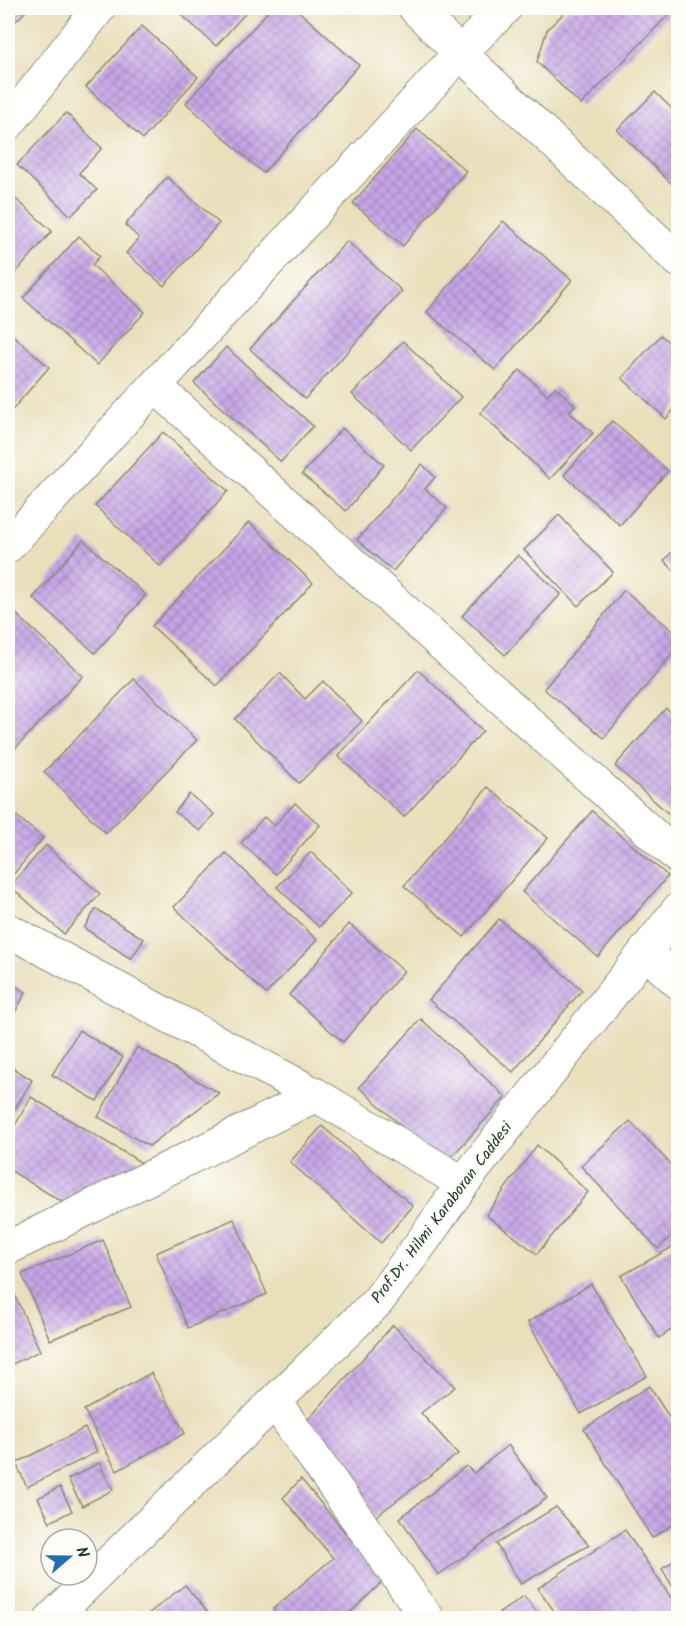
<svg xmlns="http://www.w3.org/2000/svg" width="686" height="1626" font-family="Kalam,sans-serif">
  <defs>
    <pattern id="building-cross-hatch" width="8" height="8" patternUnits="userSpaceOnUse" patternTransform="scale(1.5)"><rect width="8" height="8" fill="#c9a6e8"/><path d="M0 0l8 8M0 8l8-8" fill="none" stroke="#a388bd"/></pattern>
  </defs>
  <rect width="100%" height="100%" fill="#fdfcf7"/>
  <filter id="ink" filterUnits="userSpaceOnUse"><feTurbulence type="fractalNoise" baseFrequency=".0167" numOctaves="2"/><feDisplacementMap in="SourceGraphic" scale="12" xChannelSelector="R" yChannelSelector="G"/><feConvolveMatrix kernelMatrix="1 2 1 2 8 2 1 2 1" color-interpolation-filters="sRGB"/></filter>
  <filter id="wash" filterUnits="userSpaceOnUse"><feTurbulence type="fractalNoise" baseFrequency=".008" numOctaves="4" result="noise"/><feDisplacementMap in="SourceGraphic" scale="24" xChannelSelector="R" yChannelSelector="G"/><feGaussianBlur stdDeviation="1.35" result="paint"/><feColorMatrix in="noise" values="0 0 0 0 0 0 0 0 0 0 0 0 0 0 0 0 0 1.4 0 .05"/><feComposite in="paint" operator="in"/></filter>
  <g filter="url(#wash)">
    <rect width="100%" height="100%" fill="#eadfbb"/>
    <g id="blocks">
      <g fill="url(#building-cross-hatch)">
        <path d="M8,8H29L16,21L8,13Z"/>
        <path d="M174,8H250L216,46Z"/>
        <path d="M271,8H295L359,65L263,173L186,103Z"/>
        <path d="M569,8H675L581,105L537,62L547,30Z"/>
        <path d="M142,26L198,77L143,139L86,87Z"/>
        <path d="M655,92L678,115V190L617,130Z"/>
        <path d="M66,113L102,148L79,173L97,190L71,216L17,165Z"/>
        <path d="M417,129L466,171L403,246L353,203Z"/>
        <path d="M167,177L219,223L164,286L126,253L139,238L125,225Z"/>
        <path d="M8,192L52,231L8,282Z"/>
        <path d="M503,221L572,280L495,370L427,312Z"/>
        <path d="M79,236L100,256L92,265L145,312L97,365L23,298Z"/>
        <path d="M347,241L402,291L305,399L250,349Z"/>
        <path d="M8,331L49,367L8,415Z"/>
        <path d="M661,335L678,351V405L666,419L622,378Z"/>
        <path d="M403,341L461,397L411,450L352,394Z"/>
        <path d="M226,347L313,426L281,462L194,383Z"/>
        <path d="M520,370L547,395L555,387L575,405L569,412L593,433L550,479L480,413Z"/>
        <path d="M612,421L668,471L620,525L564,475Z"/>
        <path d="M342,428L384,465L346,511L302,474Z"/>
        <path d="M163,432L228,491L160,566L95,506Z"/>
        <path d="M422,464L435,477L425,489L447,508L393,571L357,540Z"/>
        <path d="M559,515L613,572L578,606L524,550Z"/>
        <path d="M249,522L313,583L217,686L152,626Z"/>
        <path d="M83,540L146,595L95,653L33,598Z"/>
        <path d="M678,545V574L664,561Z"/>
        <path d="M518,555L561,594L505,655L462,616Z"/>
        <path d="M624,590L678,635V647L604,738L544,689Z"/>
        <path d="M14,612L83,676L14,750L8,744V618Z"/>
        <path d="M418,670L483,731L404,817L338,756Z"/>
        <path d="M280,673L305,699L323,681L362,721L299,783L235,719Z"/>
        <path d="M134,679L197,740L106,833L44,772Z"/>
        <path d="M666,708L678,719V822L615,766Z"/>
        <path d="M488,787L548,838L464,937L404,886Z"/>
        <path d="M189,794L214,814L200,831L175,812Z"/>
        <path d="M295,803L320,825L276,874L241,843L264,817L274,826Z"/>
        <path d="M8,809L43,838L8,881Z"/>
        <path d="M592,811L668,876L598,957L522,892Z"/>
        <path d="M46,845L100,894L64,934L10,886Z"/>
        <path d="M311,852L352,893L319,927L277,887Z"/>
        <path d="M226,853L317,940L266,994L174,907Z"/>
        <path d="M96,909L144,939L131,959L84,928Z"/>
        <path d="M499,919L582,990L513,1072L429,1000Z"/>
        <path d="M349,924L404,971L343,1042L289,995Z"/>
        <path d="M8,982L26,992L8,1025Z"/>
        <path d="M421,1019L506,1097L444,1165L359,1087Z"/>
        <path d="M79,1030L123,1057L97,1101L52,1075Z"/>
        <path d="M137,1047L219,1093L149,1146L98,1117Z"/>
        <path d="M8,1065L32,1080L8,1121Z"/>
        <path d="M31,1097L142,1163L74,1209L8,1169V1138Z"/>
        <path d="M630,1121L678,1172V1230L658,1249L581,1166Z"/>
        <path d="M322,1126L413,1206L381,1243L290,1162Z"/>
        <path d="M537,1145L588,1192L537,1254L486,1215Z"/>
        <path d="M234,1219L267,1294L188,1328L156,1253Z"/>
        <path d="M103,1240L131,1307L50,1340L22,1274Z"/>
        <path d="M674,1246L678,1253V1325L659,1338L621,1276Z"/>
        <path d="M8,1280L40,1351L8,1366Z"/>
        <path d="M591,1284L647,1376L581,1414L528,1322Z"/>
        <path d="M393,1325L455,1387L421,1413L458,1454L375,1517L304,1424Z"/>
        <path d="M151,1373L185,1433L117,1471L84,1410Z"/>
        <path d="M649,1386L678,1431V1521L652,1538L584,1429Z"/>
        <path d="M85,1428L97,1452L27,1487L16,1463Z"/>
        <path d="M508,1445L547,1498L438,1575L400,1518L466,1466L474,1473Z"/>
        <path d="M99,1463L113,1490L82,1506L68,1479Z"/>
        <path d="M301,1479L384,1580L345,1618H279L273,1609L333,1558L283,1498Z"/>
        <path d="M60,1487L72,1511L50,1522L38,1498Z"/>
        <path d="M556,1507L589,1545L521,1584L496,1544Z"/>
        <path d="M625,1530L678,1608V1618H559L538,1588Z"/>
        <path d="M678,1558V1596L662,1569Z"/>
        <path d="M185,1585L212,1618H143Z"/>
        <path d="M524,1596L542,1618H492Z"/>
      </g>
    </g>
  </g>
  <g filter="url(#ink)">
    <use href="#blocks" fill-opacity="0" stroke="#848e78" stroke-width="1.5"/>
    <g fill="none" stroke-linecap="round" stroke-linejoin="round">
      <g stroke="#848e78" stroke-width="35">
        <g id="minor">
          <path d="M415,8L460,53L678,260"/>
          <path d="M8,124L99,8"/>
          <path d="M155,386L678,857"/>
          <path d="M8,546L460,53L505,8"/>
          <path d="M8,930L316,1095L463,1183"/>
          <path d="M645,952L678,982"/>
          <path d="M8,1248L316,1095"/>
          <path d="M275,1402L427,1618"/>
          <path d="M52,1618L377,1302L425,1238L463,1183L678,910"/>
        </g>
      </g>
      <use href="#minor" stroke="#fff" stroke-width="33"/>
    </g>
  </g>
  <g text-anchor="middle" dominant-baseline="central" stroke-width="6" stroke-linejoin="round" paint-order="stroke">
    <g font-size="16" fill="#1f3d34" stroke="#fdfcf7">
      <text transform="translate(442 1213) rotate(-53)">Prof.Dr. Hilmi Karaboran Caddesi</text>
    </g>
  </g>
  <rect width="686" height="1626" fill="none" stroke="#fdfcf7" stroke-width="30"/>
  <g transform="translate(69 1557) rotate(70)"><circle r="28" fill="#fdfcf7" stroke="#a4b0a9" stroke-width="1.5"/>
  <path d="M0-4.5L10 22L0 15L-10 22Z" fill="#1f6fb2"/>
  <text y="-9" font-size="16" font-weight="bold" text-anchor="middle" fill="#1f3d34">N</text>
  </g>
</svg>
